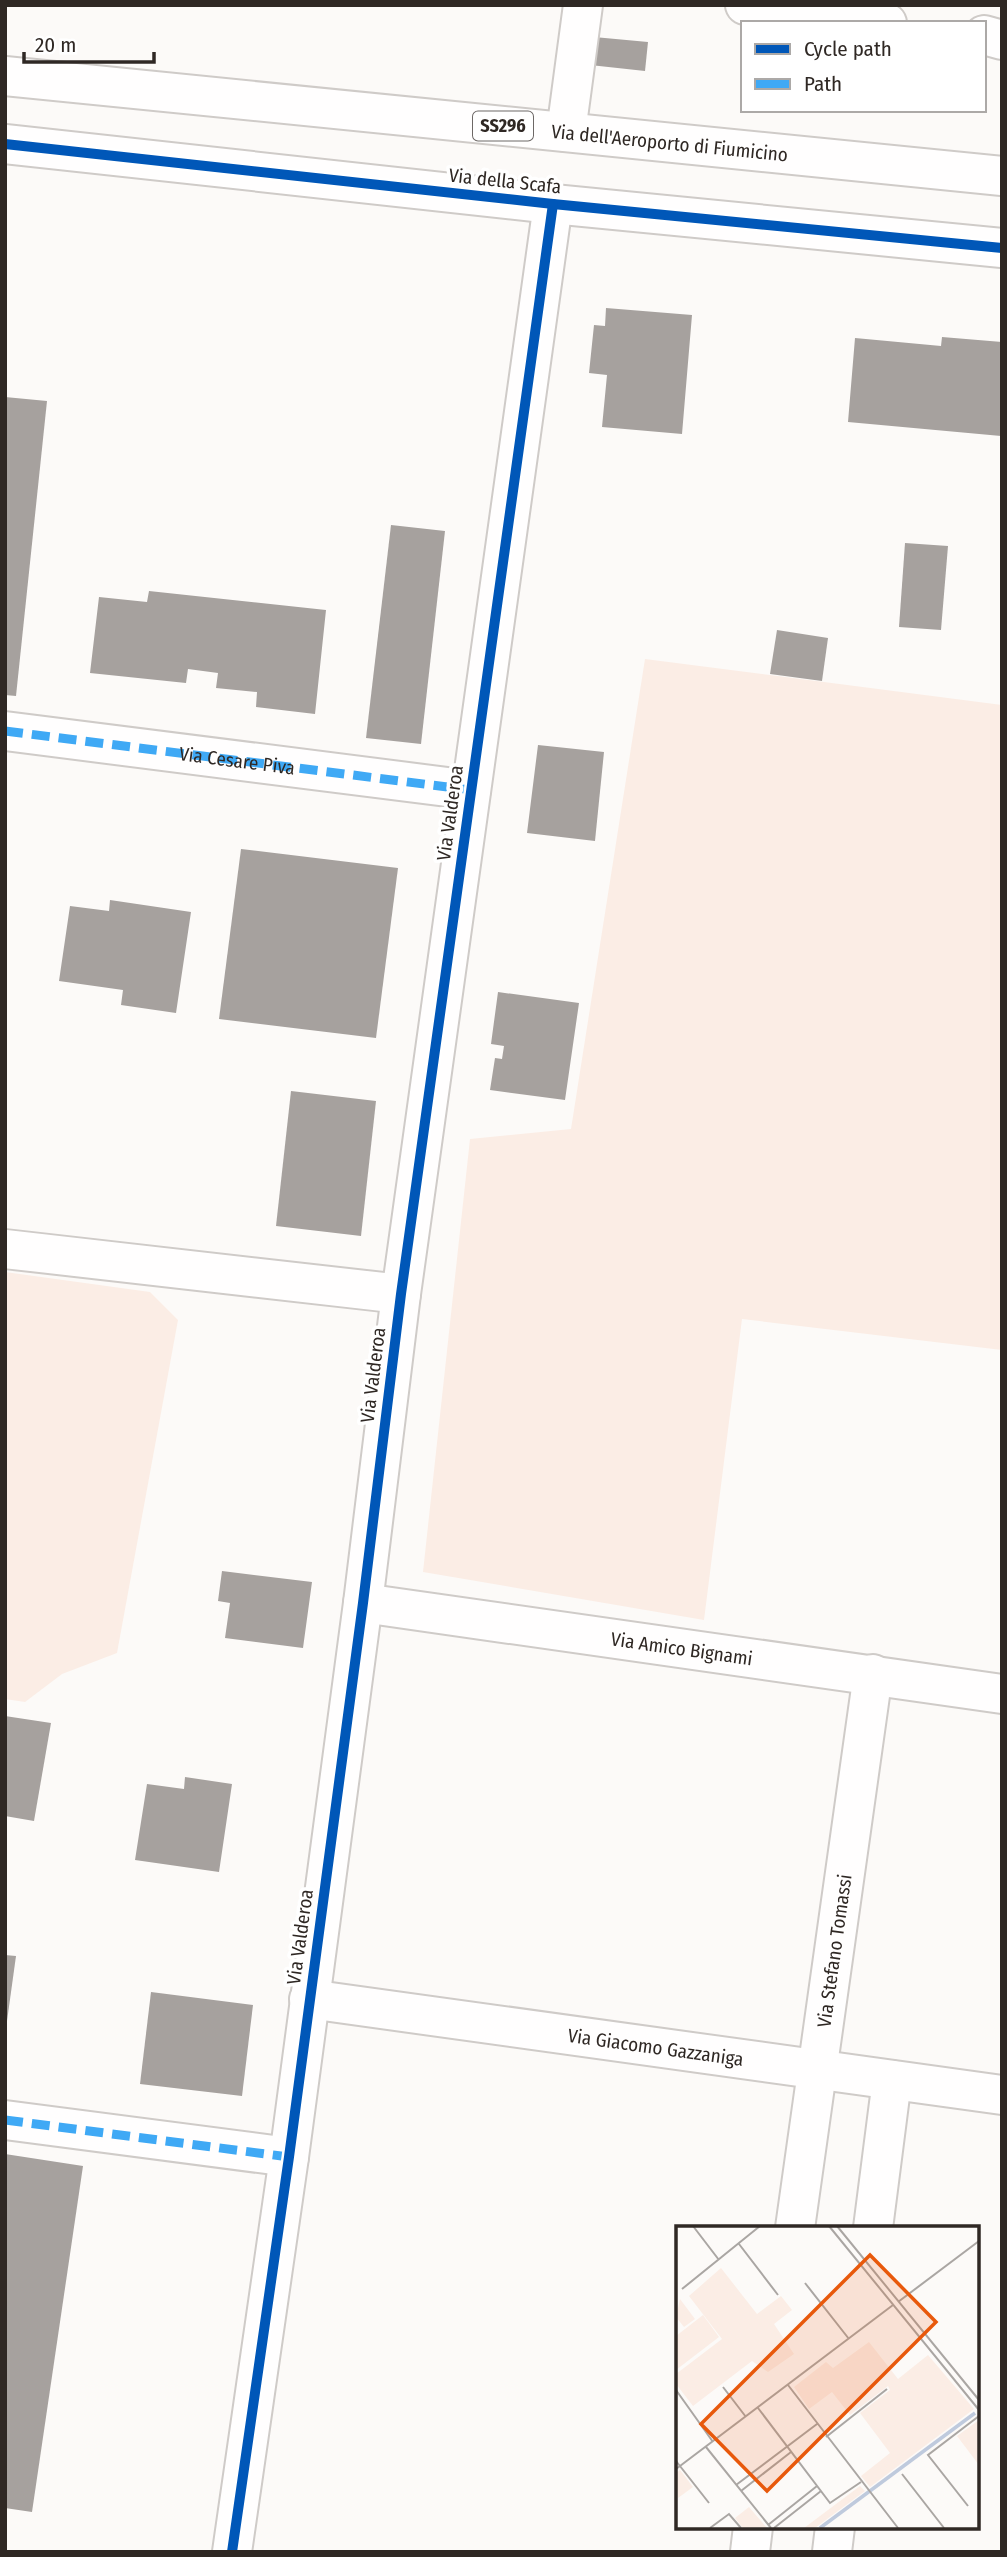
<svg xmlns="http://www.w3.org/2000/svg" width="1007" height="2557" font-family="'Fira Sans Condensed',sans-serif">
  <rect width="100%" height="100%" fill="#fcfaf8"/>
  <g fill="#fbede5">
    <path d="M645,659L1002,705V1350L742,1319L704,1620L423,1572L470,1139L571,1129Z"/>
    <path d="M5,1272L150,1292L178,1320L117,1653L62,1674L25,1702L5,1699Z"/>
  </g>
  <g fill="#a6a19e">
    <path d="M594,37L648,42L645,71L590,65Z"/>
    <path d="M606,308L692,315L682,434L602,427L607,375L589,373L594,325L605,326Z"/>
    <path d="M942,337L1002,342L1001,436L848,422L855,338L941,346Z"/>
    <path d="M5,397L47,401L16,696L5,695Z"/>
    <path d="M391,525L445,531L421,744L366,738Z"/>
    <path d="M905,543L948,546L941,630L899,627Z"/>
    <path d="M149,591L326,610L315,714L256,707L257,692L216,688L218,673L188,669L186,683L90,673L99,597L147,602Z"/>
    <path d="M777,630L828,638L822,681L770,674Z"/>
    <path d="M538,745L604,752L595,841L527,833Z"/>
    <path d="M241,849L398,868L376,1038L219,1019Z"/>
    <path d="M110,900L191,912L176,1013L121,1005L123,990L59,981L70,906L109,911Z"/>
    <path d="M498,992L579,1003L565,1100L490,1090L495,1058L502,1059L504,1046L491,1044Z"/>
    <path d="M291,1091L376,1101L361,1236L276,1226Z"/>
    <path d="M222,1571L312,1582L303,1648L225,1638L230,1603L218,1601Z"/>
    <path d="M5,1716L51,1723L34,1821L5,1816Z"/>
    <path d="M185,1777L232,1784L219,1872L135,1860L147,1784L184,1789Z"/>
    <path d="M5,1955L16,1956L7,2021H5Z"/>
    <path d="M151,1992L253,2005L242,2096L140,2084Z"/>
    <path d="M5,2154L83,2166L32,2512L5,2508Z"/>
  </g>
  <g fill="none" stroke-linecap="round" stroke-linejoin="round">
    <g stroke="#cfcbc8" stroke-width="42">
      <g id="minor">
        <path d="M745,5L887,23"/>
        <path d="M984,35L1002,40"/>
        <path d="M566,132L583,5"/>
        <path d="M5,144L553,204L1002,248"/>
        <path id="s1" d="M5,731L471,790"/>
        <path d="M5,1249L401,1294"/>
        <path id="s2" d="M363,1603L1002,1694"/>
        <path id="s3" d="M309,1999L1002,2095"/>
        <path d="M5,2120L289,2157"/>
        <path id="s4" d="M795,2228L873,1674"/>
        <path d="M873,2228L892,2080"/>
        <path d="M232,2552L289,2157L363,1603L401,1294L553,204"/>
        <path d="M750,2552L753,2527"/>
        <path d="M832,2552L835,2527"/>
      </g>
    </g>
    <g stroke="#cfcbc8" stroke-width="42">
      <g id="major">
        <path id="s5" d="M5,76L1002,176"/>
      </g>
    </g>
    <use href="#minor" stroke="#fffefe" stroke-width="38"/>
    <use href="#major" stroke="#fffefe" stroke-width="38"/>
    <g stroke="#3fa9f5" stroke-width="9" stroke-dasharray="18 9" stroke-linecap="butt">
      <path d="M5,731L471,790"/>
      <path d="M5,2120L289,2157"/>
    </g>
    <g stroke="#fff" stroke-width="15">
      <g id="cycleway">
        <path d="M5,144L553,204L1002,248"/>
        <path d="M232,2552L289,2157L363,1603L401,1294L553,204"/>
      </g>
    </g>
    <use href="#cycleway" stroke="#0057b8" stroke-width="10"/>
  </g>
  <g text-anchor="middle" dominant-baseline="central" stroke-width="7" stroke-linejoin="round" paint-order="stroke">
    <rect fill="#fff" stroke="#6d6866" stroke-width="2" x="473" y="111.5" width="60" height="29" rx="5"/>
    <g font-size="18" font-weight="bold" fill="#2f2824">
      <text x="503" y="126">SS296</text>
    </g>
    <g font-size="19" fill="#2f2824" stroke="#fff">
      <text stroke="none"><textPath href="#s5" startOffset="668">Via dell'Aeroporto di Fiumicino</textPath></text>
      <text transform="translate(505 181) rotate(6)">Via della Scafa</text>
      <text stroke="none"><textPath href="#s1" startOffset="234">Via Cesare Piva</textPath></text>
      <text transform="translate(450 813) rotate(-82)">Via Valderoa</text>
      <text transform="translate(373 1375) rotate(-83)">Via Valderoa</text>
      <text stroke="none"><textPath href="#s2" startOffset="322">Via Amico Bignami</textPath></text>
      <text transform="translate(300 1937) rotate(-82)">Via Valderoa</text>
      <text stroke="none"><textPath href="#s4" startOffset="280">Via Stefano Tomassi</textPath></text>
      <text stroke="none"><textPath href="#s3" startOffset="350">Via Giacomo Gazzaniga</textPath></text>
    </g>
  </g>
  <g transform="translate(676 2226)">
    <rect width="303" height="303" fill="#fcfaf8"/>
    <path d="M45,42L81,88L105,70L116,84L98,98L118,128L92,146L76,135L17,180L0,158V148L46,113L13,70ZM4,73L19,93L8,101L0,91ZM27,89L43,111L0,144V110ZM193,116L222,153L252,129L298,183L194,261L185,250L214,227L184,187L214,164L212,160L174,189L156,166L133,183L118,161L150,136L157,142ZM303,194V239L281,210ZM4,244L17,261L2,272L0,247ZM184,260L189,265L139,302H128ZM73,281L91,302H67L59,292Z" fill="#fbede5"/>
    <path fill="none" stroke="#bfcadd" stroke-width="3.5" d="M144,302L299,187"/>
    <path fill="none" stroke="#aaa6a3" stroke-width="2" d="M17,0L43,34M153,0L303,184M161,0L303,174M63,18L102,69M129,57L173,113M6,63L84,0M222,76L303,15M112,159L222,302M47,161L70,191M0,164L37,216M82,182L154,277L185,256M150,211L211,163M30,221L95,302M0,235L33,277M0,243L217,79M226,248L268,302M60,259L141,198M65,265L115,226M292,280L252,229L303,190M92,299L141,260M34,302L53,288L65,302M98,302L145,265"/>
    <path fill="#e8590c" fill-opacity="0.15" stroke="#e8590c" stroke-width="3.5" d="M194,29L260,96L91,265L25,198Z"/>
    <rect width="303" height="303" fill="none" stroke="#2f2824" stroke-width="3.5"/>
  </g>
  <rect width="1007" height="2557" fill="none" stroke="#2f2824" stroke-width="14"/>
  <rect x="741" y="21" width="245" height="91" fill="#ffffff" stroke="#aca9a7" stroke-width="2"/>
  <rect x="755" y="44" width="35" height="10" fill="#0057b8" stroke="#aca9a7" stroke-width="2"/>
  <text x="804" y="56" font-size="21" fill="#2f2824">Cycle path</text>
  <rect x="755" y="79" width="35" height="10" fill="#3fa9f5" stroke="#aca9a7" stroke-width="2"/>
  <text x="804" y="91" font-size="21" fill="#2f2824">Path</text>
  <path d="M24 52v10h130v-10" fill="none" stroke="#2f2824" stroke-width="3.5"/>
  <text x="35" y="52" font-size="21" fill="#2f2824" stroke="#ffffff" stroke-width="5" paint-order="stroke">20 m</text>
</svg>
